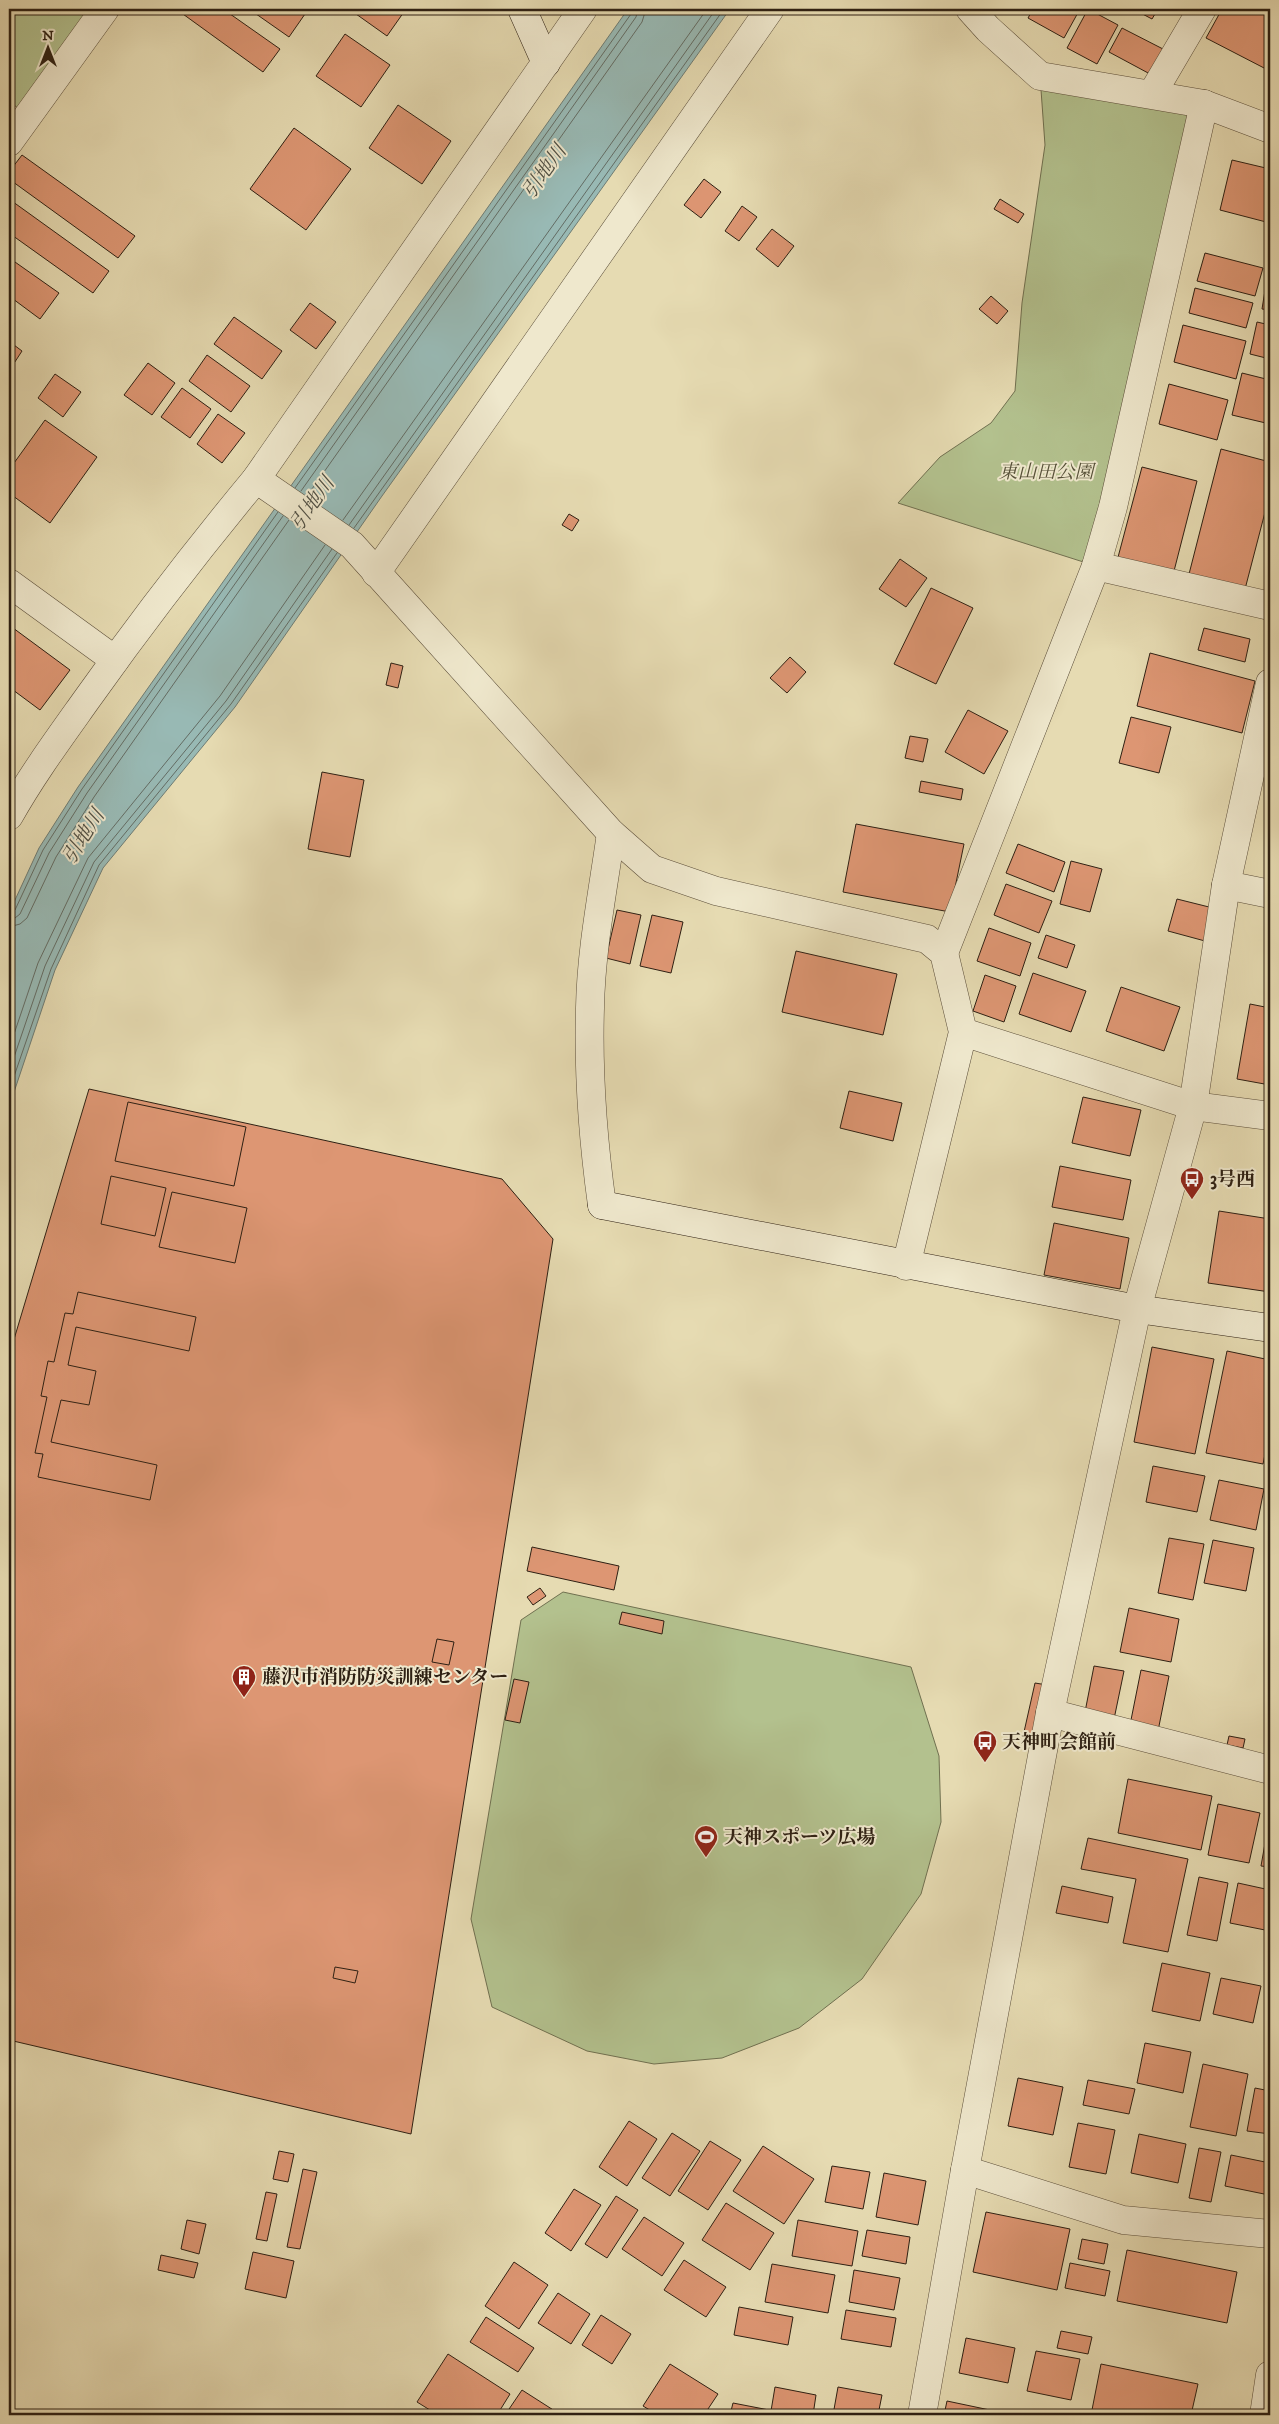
<svg xmlns="http://www.w3.org/2000/svg" width="1279" height="2424" font-family="'IM FELL DW Pica','Noto Serif JP',serif">
  <rect width="100%" height="100%" fill="#e6dbb2"/>
  <filter id="stains"><feTurbulence type="fractalNoise" baseFrequency=".004" numOctaves="4"/><feColorMatrix values="0 0 0 0 .2 0 0 0 0 .09 0 0 0 0 .02 0 0 0 .5 -.17"/></filter>
  <radialGradient id="worn" r=".72"><stop offset=".6" stop-color="#630" stop-opacity="0"/><stop offset="1" stop-color="#630" stop-opacity=".3"/></radialGradient>
  <g fill="#b3c18e" stroke="#707050">
    <path d="M9,9H105L28,116L9,101Z"/>
    <path d="M1040,76L1204,104L1096,566L898,503L940,457L991,423L1015,391L1022,303L1045,145Z"/>
    <path d="M563,1592L911,1667L939,1756L941,1822L921,1894L862,1979L799,2028L722,2058L654,2064L587,2051L492,2007L471,1919L521,1620Z"/>
  </g>
  <path fill="#98b9b4" stroke="#6e7c74" d="M628,9H730L382,496L235,707L103,868L55,970L9,1107V913L39,848L78,787Z"/>
  <g fill="none" stroke-linecap="round" stroke-linejoin="round">
    <g stroke="#636c64" stroke-width="1">
      <path d="M295,488L631,14L632,9"/>
      <path d="M301,491L636,17L638,9"/>
      <path d="M307,496L642,22L646,9"/>
      <path d="M343,520L707,9"/>
      <path d="M349,525L716,9"/>
      <path d="M354,528L724,9"/>
      <path d="M9,913L15,910L43,850L82,789L278,512"/>
      <path d="M9,919L15,918L20,914L49,853L87,793L283,516"/>
      <path d="M9,927L20,924L27,918L56,857L94,797L289,520"/>
      <path d="M9,1049L38,963L88,858L220,696L325,545"/>
      <path d="M9,1072L45,966L94,862L226,701L332,549"/>
      <path d="M9,1091L51,969L99,865L231,704L337,553"/>
    </g>
  </g>
  <g fill="#dd9673" stroke="#2e2013">
    <path d="M176,9H223L280,49L263,72Z"/>
    <path d="M249,9H297L305,14L289,37Z"/>
    <path d="M349,9H406L387,36Z"/>
    <path d="M1033,9H1080L1064,38L1028,18Z"/>
    <path d="M1088,9L1118,25L1097,64L1067,48Z"/>
    <path d="M1133,9H1158L1152,19Z"/>
    <path d="M1222,9L1270,10V61L1266,69L1206,38Z"/>
    <path d="M1122,28L1163,49L1150,74L1109,52Z"/>
    <path d="M345,34L390,65L361,107L316,76Z"/>
    <path d="M398,105L451,141L422,184L369,148Z"/>
    <path d="M294,128L351,169L306,230L250,189Z"/>
    <path d="M22,155L135,236L118,258L9,179V172Z"/>
    <path d="M1232,160L1270,169V223L1220,210Z"/>
    <path d="M704,179L721,192L701,218L684,205Z"/>
    <path d="M9,199L109,271L93,293L9,233Z"/>
    <path d="M1000,199L1024,214L1018,223L994,209Z"/>
    <path d="M742,206L757,217L739,241L725,231Z"/>
    <path d="M772,229L794,246L778,267L756,249Z"/>
    <path d="M1205,253L1263,268L1255,296L1197,281Z"/>
    <path d="M15,262L59,293L40,319L9,296V271Z"/>
    <path d="M1267,278L1270,279V310L1262,309Z"/>
    <path d="M1195,288L1253,303L1246,328L1189,313Z"/>
    <path d="M991,296L1008,311L997,324L979,309Z"/>
    <path d="M310,303L336,322L316,349L290,330Z"/>
    <path d="M234,317L282,351L262,379L214,344Z"/>
    <path d="M1257,322L1270,325V359L1250,354Z"/>
    <path d="M1183,325L1246,341L1236,379L1174,362Z"/>
    <path d="M10,342L22,351L9,371V344Z"/>
    <path d="M207,355L250,386L231,412L189,381Z"/>
    <path d="M148,363L175,383L152,415L124,395Z"/>
    <path d="M1242,373L1270,380V424L1232,415Z"/>
    <path d="M55,374L81,392L63,417L38,398Z"/>
    <path d="M1169,384L1228,400L1217,440L1159,424Z"/>
    <path d="M182,388L211,409L190,438L161,417Z"/>
    <path d="M218,414L245,433L222,463L197,444Z"/>
    <path d="M45,420L97,457L50,523L9,493V470Z"/>
    <path d="M1221,449L1270,462V493L1244,593L1188,578Z"/>
    <path d="M1142,467L1197,481L1173,575L1117,561Z"/>
    <path d="M569,514L579,520L572,531L562,525Z"/>
    <path d="M900,559L927,578L906,607L879,589Z"/>
    <path d="M931,588L973,608L936,684L894,664Z"/>
    <path d="M9,625L70,670L40,710L9,687Z"/>
    <path d="M1204,628L1250,639L1245,662L1198,650Z"/>
    <path d="M1150,653L1255,681L1242,733L1137,706Z"/>
    <path d="M790,657L806,672L787,693L770,678Z"/>
    <path d="M391,663L403,666L398,688L386,685Z"/>
    <path d="M968,710L1008,731L984,774L945,752Z"/>
    <path d="M1131,717L1171,727L1159,773L1119,763Z"/>
    <path d="M910,736L928,739L923,762L905,758Z"/>
    <path d="M322,772L364,780L350,857L308,849Z"/>
    <path d="M921,781L963,789L961,800L919,792Z"/>
    <path d="M856,824L964,844L950,912L843,892Z"/>
    <path d="M1018,844L1065,862L1054,892L1006,873Z"/>
    <path d="M1071,861L1102,869L1090,912L1060,904Z"/>
    <path d="M1006,884L1052,901L1039,933L994,915Z"/>
    <path d="M1177,899L1213,908L1205,941L1168,931Z"/>
    <path d="M617,910L641,915L630,964L606,958Z"/>
    <path d="M652,915L683,922L671,973L640,966Z"/>
    <path d="M989,928L1031,943L1020,976L977,961Z"/>
    <path d="M1046,935L1075,945L1067,968L1038,958Z"/>
    <path d="M796,951L897,974L883,1035L782,1012Z"/>
    <path d="M1033,973L1086,991L1071,1032L1019,1014Z"/>
    <path d="M985,975L1016,986L1004,1022L973,1011Z"/>
    <path d="M1121,987L1180,1007L1164,1051L1106,1031Z"/>
    <path d="M1250,1004L1270,1008V1085L1237,1079Z"/>
    <path d="M89,1089L502,1179L553,1239L411,2134L9,2040V1356Z"/>
    <path d="M849,1091L902,1103L893,1141L840,1128Z"/>
    <path d="M1083,1097L1141,1110L1130,1156L1072,1143Z"/>
    <path d="M128,1102L246,1127L234,1186L115,1161Z"/>
    <path d="M1060,1166L1131,1180L1123,1220L1052,1207Z"/>
    <path d="M111,1176L166,1188L155,1236L101,1224Z"/>
    <path d="M172,1192L247,1208L235,1263L159,1247Z"/>
    <path d="M1219,1211L1270,1219V1292L1208,1283Z"/>
    <path d="M1054,1223L1129,1238L1120,1289L1044,1275Z"/>
    <path d="M78,1292L196,1317L189,1351L76,1327L68,1365L96,1371L89,1405L61,1400L51,1442L157,1465L150,1500L38,1477L43,1454L35,1453L47,1397L41,1396L48,1361L54,1362L65,1313L73,1314Z"/>
    <path d="M1152,1347L1214,1359L1195,1454L1134,1442Z"/>
    <path d="M1227,1351L1270,1360V1430L1263,1464L1206,1453Z"/>
    <path d="M1153,1466L1205,1476L1197,1512L1146,1502Z"/>
    <path d="M1219,1480L1264,1489L1256,1530L1210,1520Z"/>
    <path d="M1169,1538L1204,1544L1193,1600L1158,1593Z"/>
    <path d="M1213,1540L1254,1548L1246,1591L1204,1583Z"/>
    <path d="M532,1547L619,1566L614,1590L527,1571Z"/>
    <path d="M540,1588L546,1596L533,1605L527,1597Z"/>
    <path d="M1129,1608L1179,1619L1171,1662L1120,1652Z"/>
    <path d="M622,1612L664,1621L662,1634L619,1624Z"/>
    <path d="M437,1639L454,1642L449,1665L432,1662Z"/>
    <path d="M1094,1666L1124,1671L1113,1724L1084,1717Z"/>
    <path d="M1141,1670L1169,1676L1158,1731L1130,1725Z"/>
    <path d="M514,1679L529,1682L520,1723L505,1720Z"/>
    <path d="M1035,1683L1047,1685L1037,1735L1024,1732Z"/>
    <path d="M1229,1736L1245,1739L1243,1748L1227,1745Z"/>
    <path d="M1128,1779L1212,1796L1201,1850L1118,1833Z"/>
    <path d="M1218,1804L1260,1813L1249,1863L1208,1855Z"/>
    <path d="M1270,1815V1867L1261,1866Z"/>
    <path d="M1088,1838L1188,1859L1168,1952L1123,1943L1136,1879L1081,1869Z"/>
    <path d="M1199,1877L1228,1883L1217,1941L1187,1935Z"/>
    <path d="M1238,1883L1270,1890V1931L1230,1923Z"/>
    <path d="M1062,1886L1113,1897L1108,1923L1056,1913Z"/>
    <path d="M1162,1963L1210,1973L1200,2021L1152,2011Z"/>
    <path d="M335,1967L358,1971L355,1983L333,1978Z"/>
    <path d="M1221,1978L1261,1986L1253,2023L1213,2014Z"/>
    <path d="M1145,2043L1191,2052L1183,2093L1137,2083Z"/>
    <path d="M1203,2064L1248,2074L1236,2136L1190,2127Z"/>
    <path d="M1018,2078L1063,2087L1053,2135L1008,2126Z"/>
    <path d="M1088,2080L1135,2089L1129,2114L1083,2105Z"/>
    <path d="M1255,2088L1270,2091V2134L1247,2131Z"/>
    <path d="M629,2121L657,2139L627,2186L599,2167Z"/>
    <path d="M1078,2123L1115,2130L1106,2174L1069,2167Z"/>
    <path d="M672,2133L700,2151L670,2196L642,2178Z"/>
    <path d="M1139,2134L1186,2144L1178,2183L1131,2173Z"/>
    <path d="M710,2141L741,2160L708,2210L678,2191Z"/>
    <path d="M763,2146L814,2179L784,2224L733,2191Z"/>
    <path d="M1199,2148L1221,2152L1211,2202L1189,2198Z"/>
    <path d="M279,2151L294,2154L288,2182L273,2179Z"/>
    <path d="M1231,2155L1270,2163L1269,2195L1225,2186Z"/>
    <path d="M832,2166L870,2172L863,2209L825,2202Z"/>
    <path d="M303,2169L317,2172L300,2249L287,2247Z"/>
    <path d="M884,2173L926,2181L918,2225L876,2217Z"/>
    <path d="M574,2189L601,2205L571,2251L545,2233Z"/>
    <path d="M266,2192L277,2194L267,2241L256,2239Z"/>
    <path d="M616,2196L638,2210L607,2258L585,2244Z"/>
    <path d="M726,2203L774,2233L750,2270L702,2240Z"/>
    <path d="M986,2212L1070,2229L1057,2290L973,2272Z"/>
    <path d="M644,2217L684,2243L662,2276L622,2249Z"/>
    <path d="M187,2220L206,2224L199,2254L181,2249Z"/>
    <path d="M798,2220L858,2231L852,2266L792,2256Z"/>
    <path d="M867,2230L910,2237L906,2264L862,2256Z"/>
    <path d="M1082,2239L1108,2244L1104,2264L1078,2259Z"/>
    <path d="M1127,2250L1237,2272L1227,2323L1117,2301Z"/>
    <path d="M253,2252L294,2261L286,2298L245,2289Z"/>
    <path d="M161,2255L198,2263L194,2278L158,2270Z"/>
    <path d="M684,2260L726,2287L706,2317L664,2290Z"/>
    <path d="M514,2262L548,2285L519,2329L485,2306Z"/>
    <path d="M1070,2263L1110,2271L1105,2296L1065,2288Z"/>
    <path d="M772,2264L835,2275L828,2313L765,2302Z"/>
    <path d="M854,2270L900,2278L894,2310L849,2302Z"/>
    <path d="M558,2293L590,2314L571,2344L538,2323Z"/>
    <path d="M739,2307L793,2317L788,2345L734,2335Z"/>
    <path d="M846,2310L896,2318L891,2347L841,2339Z"/>
    <path d="M601,2315L631,2334L612,2364L582,2345Z"/>
    <path d="M486,2317L534,2348L518,2372L470,2342Z"/>
    <path d="M1061,2331L1092,2337L1088,2354L1057,2348Z"/>
    <path d="M966,2338L1015,2348L1008,2383L959,2373Z"/>
    <path d="M1036,2351L1080,2359L1071,2400L1027,2391Z"/>
    <path d="M448,2354L510,2394L497,2415H438L417,2402Z"/>
    <path d="M670,2364L718,2394L704,2415H658L643,2406Z"/>
    <path d="M1101,2364L1198,2384L1191,2415H1091Z"/>
    <path d="M775,2387L816,2395L813,2415H795L771,2411Z"/>
    <path d="M838,2387L882,2395L878,2415H833Z"/>
    <path d="M522,2390L558,2413L556,2415H505Z"/>
    <path d="M947,2401L1004,2413L1003,2415H944Z"/>
    <path d="M733,2403L769,2410L768,2415H730Z"/>
  </g>
  <g fill="none" stroke-linecap="round" stroke-linejoin="round">
    <g stroke="#5c4f3b" stroke-width="29">
      <g id="street">
        <path d="M970,9L988,29L1040,76L1204,104L1270,129"/>
        <path d="M1152,94L1202,9"/>
        <path d="M9,142L105,9"/>
        <path d="M256,479L352,545L611,833L652,869L716,891L927,939L944,953L963,1032L906,1266"/>
        <path d="M1096,566L1270,606"/>
        <path d="M376,573L770,9"/>
        <path d="M9,583L115,660"/>
        <path d="M9,816C32,775 60,737 87,699C141,623 197,550 256,479L583,9"/>
        <path d="M1226,885L1270,894"/>
        <path d="M944,953L1096,566L1113,507L1204,104"/>
        <path d="M963,1032L1193,1106L1270,1116"/>
        <path d="M602,1205C593,1140 588,1074 590,1008C591,949 603,891 611,833"/>
        <path d="M1050,1713L1270,1770"/>
        <path d="M965,2170L1123,2220L1270,2234"/>
        <path d="M922,2415L965,2170L1050,1713L1137,1309L1193,1106L1226,885L1270,683"/>
        <path d="M1264,2415L1270,2375"/>
      </g>
    </g>
    <g stroke="#2e2013" stroke-width="29">
      <g id="secondary">
        <path d="M522,9L546,63"/>
        <path d="M602,1205L1137,1309L1270,1328"/>
      </g>
    </g>
    <use href="#street" stroke="#efe8cd" stroke-width="28"/>
    <use href="#secondary" stroke="#efe8cd" stroke-width="28"/>
  </g>
  <defs>
    <g id="bus-pin" transform="scale(1.25)"><path d="M0 17L-7.5 6A9.5 9.5 0 1 1 7.5 6Z" fill="#8f2418" stroke="#efe8cd"/><path d="M-5-6H5V4H4V6H2V4H-2V6H-4V4H-5ZM-3.5-4V0h7V-4ZM-3.5 1.2v1.5H-2V1.2ZM2 1.2v1.5H3.5V1.2Z" fill="#fff"/></g>
    <g id="building-pin" transform="scale(1.25)"><path d="M0 17L-7.5 6A9.5 9.5 0 1 1 7.5 6Z" fill="#8f2418" stroke="#efe8cd"/><path d="M-4-6H4V6H1V3H-1V6H-4ZM-2.5-4.3h1.7v1.8h-1.7ZM.8-4.3h1.7v1.8H.8ZM-2.5-1h1.7V.8h-1.7ZM.8-1h1.7V.8H.8Z" fill="#fff"/></g>
    <g id="stadium-pin" transform="scale(1.25)"><path d="M0 17L-7.5 6A9.5 9.5 0 1 1 7.5 6Z" fill="#8f2418" stroke="#efe8cd"/><path d="M0-5a6.5 5 0 1 0 0 10a6.5 5 0 1 0 0-10ZM-3.5-1.8h7v3.6h-7Z" fill="#fff"/></g>
  </defs>
  <g fill-rule="evenodd">
    <use href="#bus-pin" x="1192" y="1179"/>
    <use href="#building-pin" x="244" y="1677"/>
    <use href="#bus-pin" x="985" y="1742"/>
    <use href="#stadium-pin" x="706" y="1837"/>
  </g>
  <g text-anchor="middle" dominant-baseline="central" stroke-width="4" stroke-linejoin="round" paint-order="stroke">
    <g font-size="19" font-style="italic" fill="#565038" stroke="#efe8cd">
      <text x="1046" y="472">東山田公園</text>
    </g>
    <g font-size="19" font-weight="bold" fill="#2e2013" stroke="#efe8cd" text-anchor="start">
      <text x="1210" y="1179">3号西</text>
      <text x="262" y="1677">藤沢市消防防災訓練センター</text>
      <text x="1002" y="1742">天神町会館前</text>
      <text x="724" y="1837">天神スポーツ広場</text>
    </g>
    <g font-size="20" font-style="italic" fill="#4e4e43" stroke="#efe8cd">
      <text transform="translate(545 172) rotate(-55)">引地川</text>
      <text transform="translate(313 504) rotate(-55)">引地川</text>
      <text transform="translate(84 837) rotate(-58)">引地川</text>
    </g>
  </g>
  <rect width="1279" height="2424" fill="none" stroke="#e6dbb2" stroke-width="30"/>
  <rect x="10" y="10" width="1259" height="2404" fill="none" stroke="#2e2013" stroke-width="2.5"/>
  <rect x="15" y="15" width="1249" height="2394" fill="none" stroke="#2e2013"/>
  <g transform="translate(48 48)" stroke="#efe8cd" stroke-width="4" paint-order="stroke">
  <path d="M0-4L9 19L0 12L-9 19Z" fill="#2e2013"/>
  <text y="-8" font-size="14" font-weight="bold" text-anchor="middle" fill="#2e2013">N</text>
  </g>
  <rect width="100%" height="100%" filter="url(#stains)"/>
  <rect width="100%" height="100%" fill="url(#worn)"/>
</svg>
